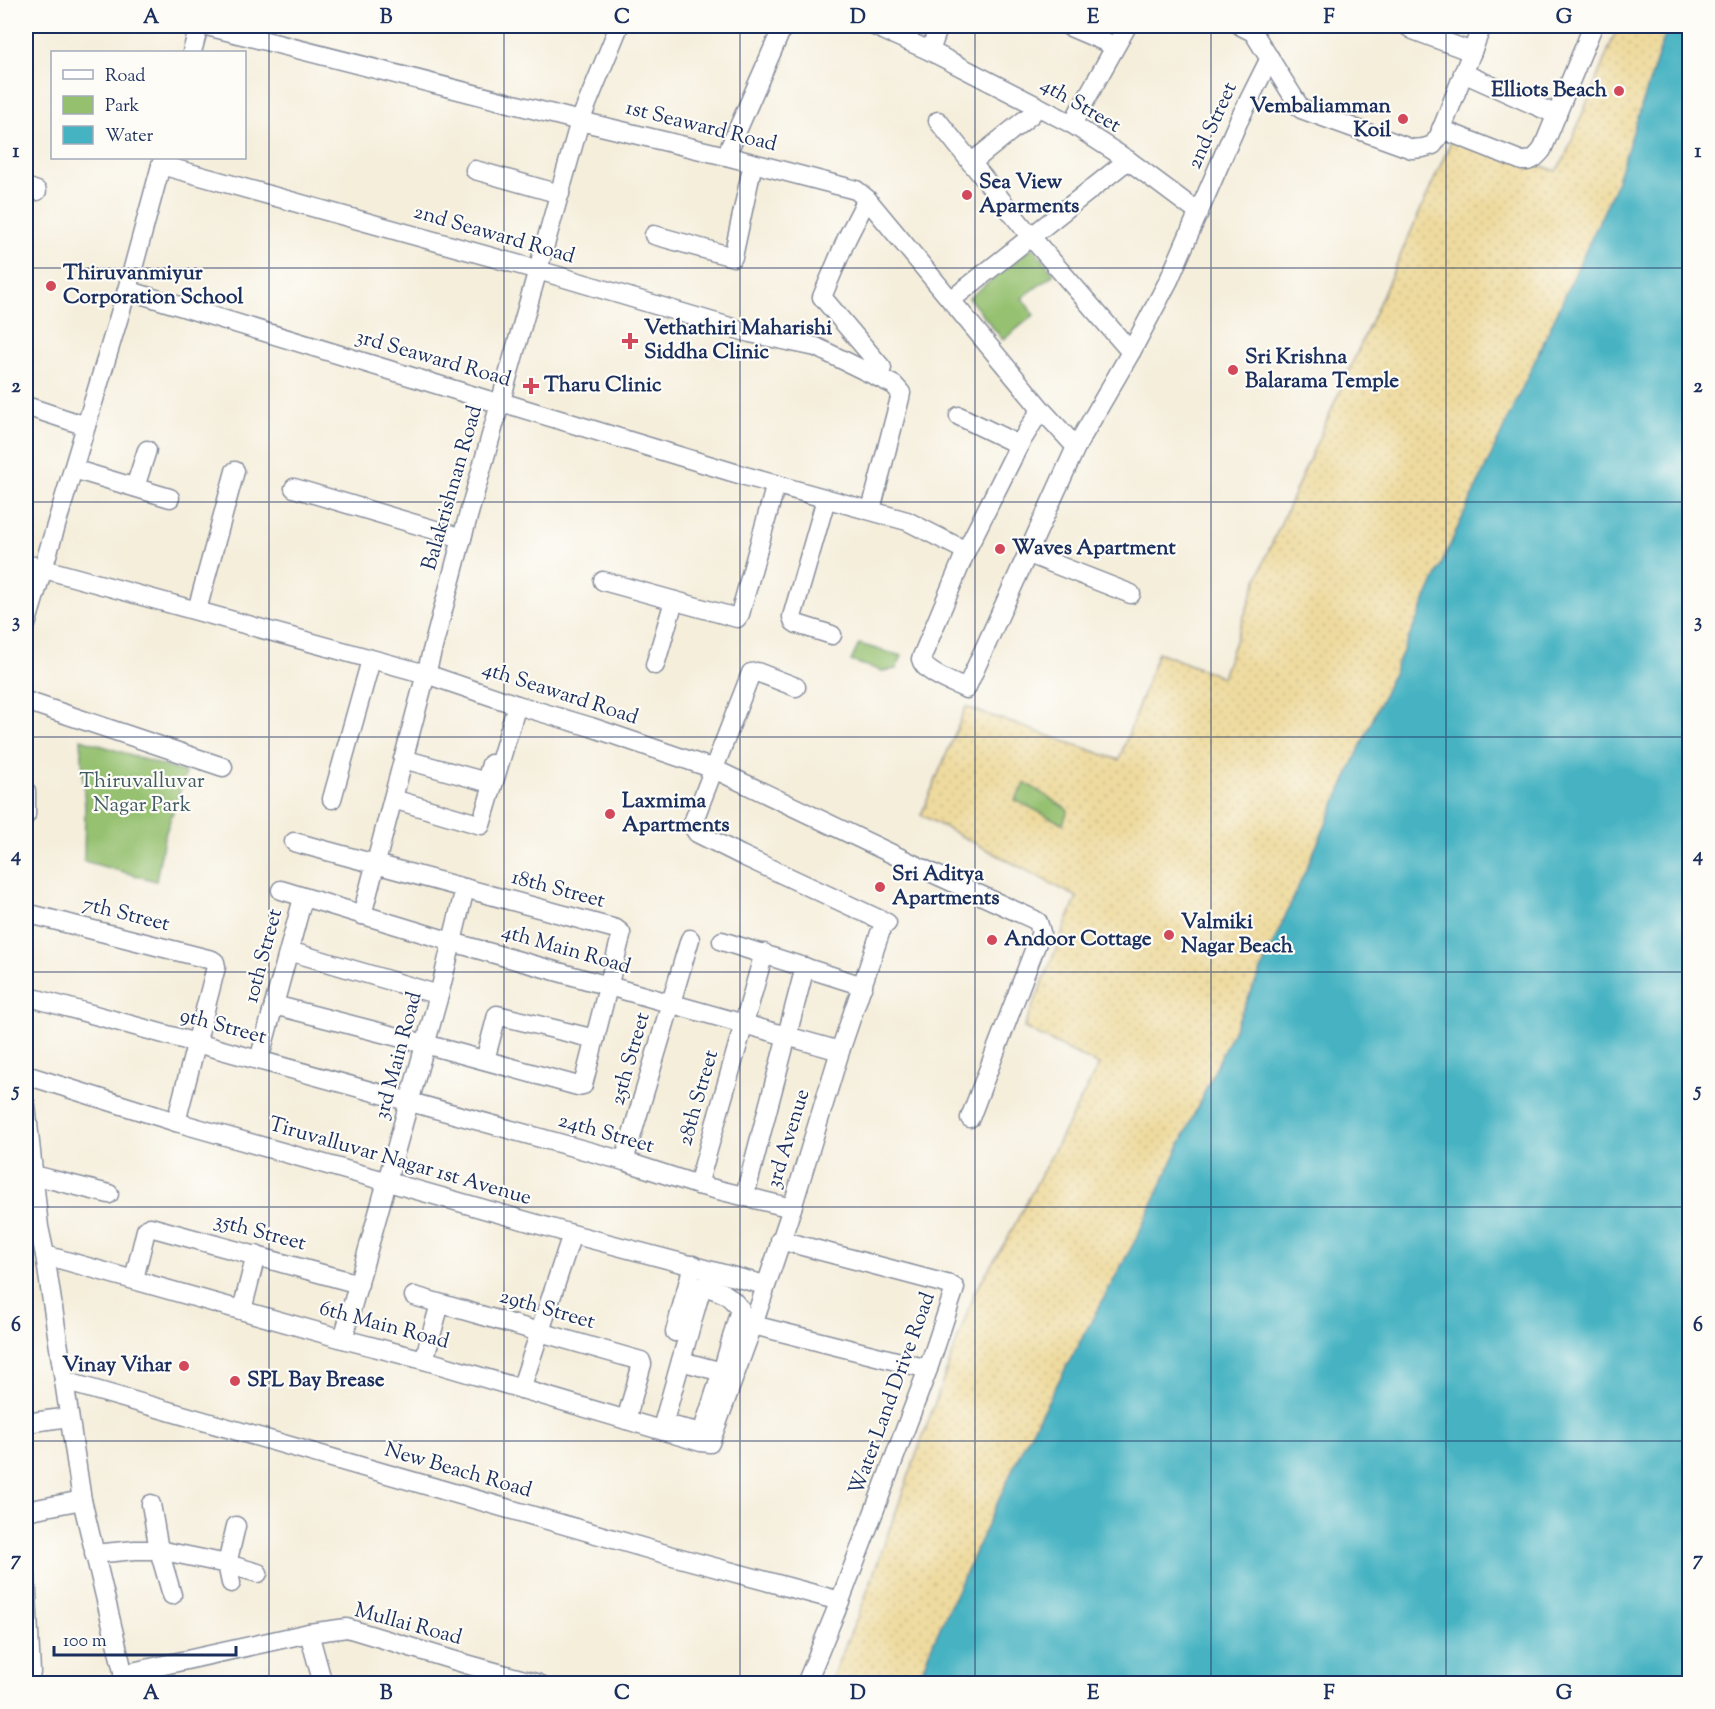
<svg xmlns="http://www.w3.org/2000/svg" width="1715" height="1709" font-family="'Sorts Mill Goudy',serif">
  <defs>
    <pattern id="sand-dots" width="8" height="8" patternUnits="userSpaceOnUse" patternTransform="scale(1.5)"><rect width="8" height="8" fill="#eeda9e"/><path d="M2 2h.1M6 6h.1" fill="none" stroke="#ccbb8a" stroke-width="1.8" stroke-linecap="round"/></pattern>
  </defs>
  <rect width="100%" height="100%" fill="#fdfcf7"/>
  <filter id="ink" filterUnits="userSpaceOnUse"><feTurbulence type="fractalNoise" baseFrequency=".0167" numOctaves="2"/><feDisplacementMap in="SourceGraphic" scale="12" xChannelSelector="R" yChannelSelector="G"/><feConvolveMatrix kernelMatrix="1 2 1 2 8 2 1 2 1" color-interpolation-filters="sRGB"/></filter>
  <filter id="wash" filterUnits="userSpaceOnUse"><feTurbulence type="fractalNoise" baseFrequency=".008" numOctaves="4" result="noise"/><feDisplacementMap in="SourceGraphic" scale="24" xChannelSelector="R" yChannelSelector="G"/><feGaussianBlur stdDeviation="1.35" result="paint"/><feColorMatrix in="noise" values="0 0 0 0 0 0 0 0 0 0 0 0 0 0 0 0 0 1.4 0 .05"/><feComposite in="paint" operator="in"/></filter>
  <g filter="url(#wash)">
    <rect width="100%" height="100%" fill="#f5eedb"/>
    <path fill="url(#sand-dots)" stroke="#84847e" stroke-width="1.5" d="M1618,26H1668L1615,189L1459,525L1260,973L1136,1239L1023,1447L929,1652L917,1683L829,1684L862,1606L975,1291L1007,1239L1099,1065L1024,1028L1077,897L921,815L966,707L1119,760L1158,652L1222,677L1264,561L1454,135L1556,171L1565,157Z"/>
    <g fill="#95c16f" stroke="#587866" stroke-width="1.5">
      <path d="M1033,247L1054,274L1022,298L1034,315L1003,340L969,298Z"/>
      <path d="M859,644L902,656L896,669L882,671L851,661Z"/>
      <path d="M81,739L186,773L164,838L156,881L84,861L85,809Z"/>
      <path d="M1026,783L1068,810L1063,824L1015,800Z"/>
    </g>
    <path fill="#46b3c2" stroke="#307190" stroke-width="1.5" d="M1668,26H1690L1689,1683H918L929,1652L1023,1447L1136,1239L1260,973L1459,525L1614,189Z"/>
  </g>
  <g filter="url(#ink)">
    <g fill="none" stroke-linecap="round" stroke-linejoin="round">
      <g stroke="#888e9c" stroke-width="21">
        <g id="minor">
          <path d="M207,26L580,121L726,156L856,190L867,199L1041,409L1076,447"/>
          <path d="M874,26L930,51L1072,124L1128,160L1199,213"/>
          <path d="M1068,26L1115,46"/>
          <path d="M1241,26L1253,32L1301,109L1412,149L1423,148L1433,145L1439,136L1482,26"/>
          <path d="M1407,26L1413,30L1472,52"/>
          <path d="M930,51L939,26"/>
          <path d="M192,52L199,26"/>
          <path d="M1463,73L1557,115"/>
          <path d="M938,121L1031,237L1131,352"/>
          <path d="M1072,124L1127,26"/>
          <path d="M1441,129L1522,161C1532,162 1536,157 1542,150L1593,26"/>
          <path d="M726,156L783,26"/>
          <path d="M971,163L1032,114"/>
          <path d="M161,165L538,270L750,333L816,347L894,385L901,393L900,398L871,510"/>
          <path d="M475,170L560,194"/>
          <path d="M26,187L37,191"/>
          <path d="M867,199L847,238L822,297L882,368"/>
          <path d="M654,235L733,257L753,163"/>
          <path d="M127,290L491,401L501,402L745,476L907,521L966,551"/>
          <path d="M951,300L1128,160"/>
          <path d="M26,406L86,426"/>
          <path d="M1041,409L1019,445L966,551L921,659C924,673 954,683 966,689L1076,447L1131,352L1169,280L1238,122L1270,58"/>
          <path d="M959,416L1019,445"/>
          <path d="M73,469L170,498"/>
          <path d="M135,487L147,450"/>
          <path d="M294,488L462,538"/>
          <path d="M826,499L792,617L794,622L797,624L832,635"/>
          <path d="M1029,554L1131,594"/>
          <path d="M26,564L426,674L517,705L591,727L714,769L930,872L1033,919L1038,922L1041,932L970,1118"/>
          <path d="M603,581L737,618L740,614L776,484"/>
          <path d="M197,610L235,471"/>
          <path d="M26,625L127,290L163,158"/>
          <path d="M655,665L674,601"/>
          <path d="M796,687L757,672L751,673L692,825L697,833L741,855L887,923"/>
          <path d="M26,701L223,767"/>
          <path d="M403,759L483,781L487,778L491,764"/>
          <path d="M26,791V815"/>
          <path d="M332,799L371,660"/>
          <path d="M393,799L481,825L517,705"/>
          <path d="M281,890L452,942L840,1051"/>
          <path d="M26,913L212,960L215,962L216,967L176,1122"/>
          <path d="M362,915L462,538L580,121L619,26"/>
          <path d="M722,941L863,986"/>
          <path d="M289,951L439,995"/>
          <path d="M26,996L624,1161L698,1185L792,1208"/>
          <path d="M274,1005L425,1044L578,1086L583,1085L621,936V933L616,929L294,842"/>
          <path d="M259,1060L303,898"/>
          <path d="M485,1060L497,1015L595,1039"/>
          <path d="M26,1075L176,1122L572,1234L765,1285"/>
          <path d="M26,1105L39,1227L45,1255L82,1500L126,1684"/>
          <path d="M624,1161L690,939"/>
          <path d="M33,1175L109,1194"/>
          <path d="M698,1185L764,953"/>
          <path d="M745,1195L805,967"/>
          <path d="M780,1240L950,1285L955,1288L928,1369L840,1601L806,1684"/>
          <path d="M45,1255L343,1339L424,1360L701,1442L710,1443L753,1325L792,1208L840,1051L880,933"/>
          <path d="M134,1279L146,1230L150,1227L359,1284"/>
          <path d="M702,1286C721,1291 728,1293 740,1309L725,1362L704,1427L699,1432L667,1425L664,1421Z"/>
          <path d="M414,1296L641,1361L642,1364L626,1420"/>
          <path d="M242,1310L256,1255"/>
          <path d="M753,1325L928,1369"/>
          <path d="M675,1332L693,1265"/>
          <path d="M343,1339L439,995L465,888"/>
          <path d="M424,1360L440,1304"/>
          <path d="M681,1361L722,1372"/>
          <path d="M64,1381L669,1555L840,1601"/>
          <path d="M521,1389L572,1234"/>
          <path d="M26,1423L69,1417"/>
          <path d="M151,1504L159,1550L172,1595"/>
          <path d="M26,1511L82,1500"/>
          <path d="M94,1554L135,1550H159L227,1564L258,1573"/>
          <path d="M26,1576L31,1672L30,1678L26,1677"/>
          <path d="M231,1583L227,1564L236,1526"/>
          <path d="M309,1633L323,1684"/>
          <path d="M123,1674L309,1633L347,1628L466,1664L539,1684"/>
        </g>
      </g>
      <use href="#minor" stroke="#fff" stroke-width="18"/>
    </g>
  </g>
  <path fill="none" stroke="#1b2f5e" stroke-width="1.5" stroke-opacity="0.55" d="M269,26V1684M504,26V1684M740,26V1684M975,26V1684M1211,26V1684M1446,26V1684M26,268H1690M26,502H1690M26,737H1690M26,972H1690M26,1207H1690M26,1441H1690"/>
  <g fill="#d1495b" stroke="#fdfcf7" stroke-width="2">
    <circle cx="1619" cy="91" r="6"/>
    <circle cx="1403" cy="119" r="6"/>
    <circle cx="967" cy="195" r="6"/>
    <circle cx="51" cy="286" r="6"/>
    <path d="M627 332h6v6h6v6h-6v6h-6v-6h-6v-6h6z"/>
    <circle cx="1233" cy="370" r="6"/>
    <path d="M528 377h6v6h6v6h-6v6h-6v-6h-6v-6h6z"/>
    <circle cx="1000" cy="549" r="6"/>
    <circle cx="610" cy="814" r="6"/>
    <circle cx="880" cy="887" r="6"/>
    <circle cx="1169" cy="935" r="6"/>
    <circle cx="992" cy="940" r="6"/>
    <circle cx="184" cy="1366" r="6"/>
    <circle cx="235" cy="1381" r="6"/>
  </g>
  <g text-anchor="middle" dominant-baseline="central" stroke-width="4.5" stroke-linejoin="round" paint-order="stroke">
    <g font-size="21" font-weight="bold" fill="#1b2f5e" stroke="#fdfcf7" text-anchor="start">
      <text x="1607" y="91" text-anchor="end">Elliots Beach</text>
      <text x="1391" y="107" text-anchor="end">Vembaliamman<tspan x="1391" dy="24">Koil</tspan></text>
      <text x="979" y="183">Sea View<tspan x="979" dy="24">Aparments</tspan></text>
      <text x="63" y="274">Thiruvanmiyur<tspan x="63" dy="24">Corporation School</tspan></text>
      <text x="644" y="329">Vethathiri Maharishi<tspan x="644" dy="24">Siddha Clinic</tspan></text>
      <text x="1245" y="358">Sri Krishna<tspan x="1245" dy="24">Balarama Temple</tspan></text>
      <text x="544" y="386">Tharu Clinic</text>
      <text x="1012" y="549">Waves Apartment</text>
      <text x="622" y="802">Laxmima<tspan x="622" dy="24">Apartments</tspan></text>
      <text x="892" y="875">Sri Aditya<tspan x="892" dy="24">Apartments</tspan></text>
      <text x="1181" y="923">Valmiki<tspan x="1181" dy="24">Nagar Beach</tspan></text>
      <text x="1004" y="940">Andoor Cottage</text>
      <text x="172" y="1366" text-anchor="end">Vinay Vihar</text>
      <text x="247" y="1381">SPL Bay Brease</text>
    </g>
    <g font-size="21" fill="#1b2f5e" stroke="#fdfcf7">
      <text transform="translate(1080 106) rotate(30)">4th Street</text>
      <text transform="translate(1213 126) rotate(-66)">2nd Street</text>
      <text transform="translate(701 127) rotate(14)">1st Seaward Road</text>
      <text transform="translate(494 235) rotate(16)">2nd Seaward Road</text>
      <text transform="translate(433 359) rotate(16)">3rd Seaward Road</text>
      <text transform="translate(453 488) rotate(-74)">Balakrishnan Road</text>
      <text transform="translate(560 694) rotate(18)">4th Seaward Road</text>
      <text transform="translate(558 890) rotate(15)">18th Street</text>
      <text transform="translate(126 915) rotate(14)">7th Street</text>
      <text transform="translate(566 950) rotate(16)">4th Main Road</text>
      <text transform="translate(264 956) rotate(-75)">10th Street</text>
      <text transform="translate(223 1027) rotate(15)">9th Street</text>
      <text transform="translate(399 1056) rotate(-75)">3rd Main Road</text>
      <text transform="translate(631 1059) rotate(-74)">25th Street</text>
      <text transform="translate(699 1098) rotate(-74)">28th Street</text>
      <text transform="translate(606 1134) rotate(16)">24th Street</text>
      <text transform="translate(789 1139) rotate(-73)">3rd Avenue</text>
      <text transform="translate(400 1162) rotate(16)">Tiruvalluvar Nagar 1st Avenue</text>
      <text transform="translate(260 1233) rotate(15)">35th Street</text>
      <text transform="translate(547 1310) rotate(16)">29th Street</text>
      <text transform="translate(384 1326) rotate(15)">6th Main Road</text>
      <text transform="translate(893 1394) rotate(-70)">Water Land Drive Road</text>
      <text transform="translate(458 1471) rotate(16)">New Beach Road</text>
      <text transform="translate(408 1625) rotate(15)">Mullai Road</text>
    </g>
    <g font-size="21" fill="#405b63" stroke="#fdfcf7">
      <text x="142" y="782">Thiruvalluvar<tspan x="142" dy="24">Nagar Park</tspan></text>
    </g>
  </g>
  <rect width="1715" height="1709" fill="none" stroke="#fdfcf7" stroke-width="66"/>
  <rect x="51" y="51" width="195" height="108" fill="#fdfcf7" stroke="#a3aaba" stroke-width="1.5"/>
  <rect x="63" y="70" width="30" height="9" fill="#ffffff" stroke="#a3aaba" stroke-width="1.5"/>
  <text x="105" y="81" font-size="18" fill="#1b2f5e">Road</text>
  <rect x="63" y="96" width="30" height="18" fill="#95c16f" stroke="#a3aaba" stroke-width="1.5"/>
  <text x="105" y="111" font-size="18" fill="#1b2f5e">Park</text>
  <rect x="63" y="126" width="30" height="18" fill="#46b3c2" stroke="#a3aaba" stroke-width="1.5"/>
  <text x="105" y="141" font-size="18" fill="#1b2f5e">Water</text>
  <path d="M54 1646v9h182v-9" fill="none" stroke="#1b2f5e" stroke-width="3"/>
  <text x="63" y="1646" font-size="18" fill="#1b2f5e" stroke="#fdfcf7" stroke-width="4.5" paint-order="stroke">100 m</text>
  <rect x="33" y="33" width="1649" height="1643" fill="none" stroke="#1b2f5e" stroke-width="2"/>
  <g font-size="20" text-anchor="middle" font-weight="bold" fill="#1b2f5e">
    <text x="151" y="23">A</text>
    <text x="386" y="23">B</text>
    <text x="622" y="23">C</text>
    <text x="858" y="23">D</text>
    <text x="1093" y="23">E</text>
    <text x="1329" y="23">F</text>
    <text x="1564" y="23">G</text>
    <text x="16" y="157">1</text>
    <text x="1698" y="157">1</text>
    <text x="16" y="392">2</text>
    <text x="1698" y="392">2</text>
    <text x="16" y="627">3</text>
    <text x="1698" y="627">3</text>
    <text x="16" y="861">4</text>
    <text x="1698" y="861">4</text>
    <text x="16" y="1096">5</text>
    <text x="1698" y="1096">5</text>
    <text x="16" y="1331">6</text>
    <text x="1698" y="1331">6</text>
    <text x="16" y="1565">7</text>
    <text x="1698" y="1565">7</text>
    <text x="151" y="1699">A</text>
    <text x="386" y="1699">B</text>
    <text x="622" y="1699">C</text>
    <text x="858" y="1699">D</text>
    <text x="1093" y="1699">E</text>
    <text x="1329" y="1699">F</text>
    <text x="1564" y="1699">G</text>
  </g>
</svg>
